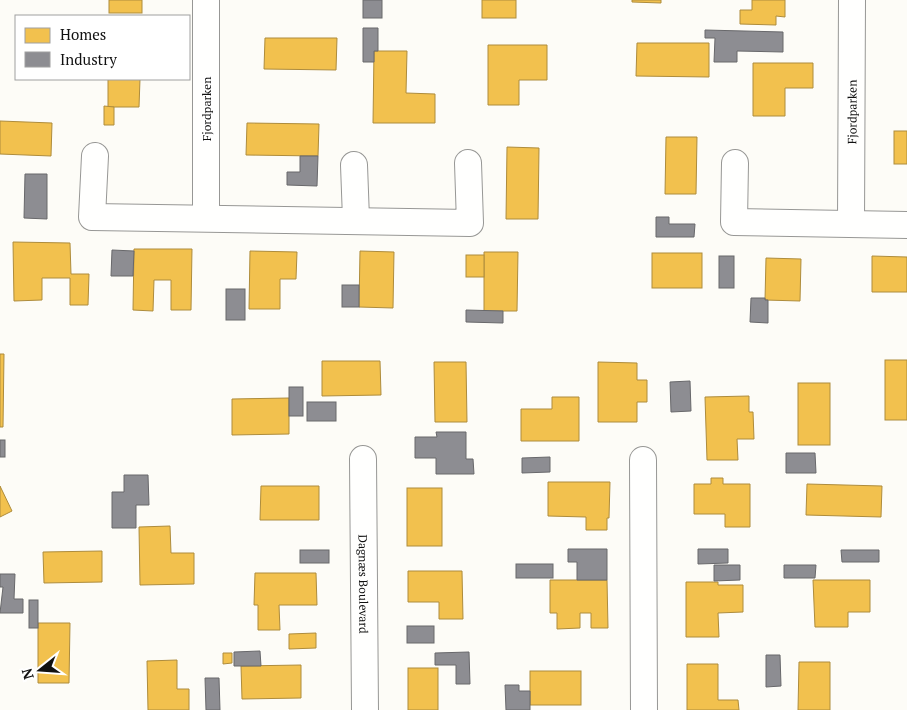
<svg xmlns="http://www.w3.org/2000/svg" width="907" height="710" font-family="'PT Serif',serif">
  <rect width="100%" height="100%" fill="#fdfcf7"/>
  <g fill="#f2c14e" stroke="#ae8c3c">
    <rect x="109" y="0" width="33" height="13"/>
    <rect x="482" y="0" width="34" height="18"/>
    <path d="M632,0H661V3L632,2Z"/>
    <path d="M752,0H785V17L776,16V25L740,24V10H752Z"/>
    <path d="M265,38H337L336,70L264,69Z"/>
    <path d="M637,43H709V77L636,76Z"/>
    <path d="M488,45H547V80H519V105H488Z"/>
    <path d="M374,51H407L406,93L435,94V123H373Z"/>
    <path d="M753,63H813V88H785V116H753Z"/>
    <path d="M108,79H168H140L139,107H108Z"/>
    <path d="M104,106L114,107V125H104Z"/>
    <path d="M0,121L52,123L51,156L0,154Z"/>
    <path d="M247,123L319,124L318,156L246,155Z"/>
    <rect x="894" y="131" width="13" height="33"/>
    <path d="M666,137H697L696,194H665Z"/>
    <path d="M507,147L539,148L538,219H506Z"/>
    <path d="M13,242L70,243L71,274H89L88,305H70V278H42V300L14,301Z"/>
    <path d="M134,249H192L191,310H171V280H154L153,311L133,310Z"/>
    <path d="M250,251L297,252L296,279H280V309H249Z"/>
    <path d="M360,251L394,252L393,308L359,307Z"/>
    <path d="M484,252H518L517,311H484Z"/>
    <rect x="652" y="253" width="50" height="35"/>
    <rect x="466" y="255" width="18" height="22"/>
    <path d="M872,256L907,257V292H872Z"/>
    <path d="M766,258L801,259L800,301L765,300Z"/>
    <path d="M0,354H4L3,427H0Z"/>
    <rect x="885" y="360" width="22" height="60"/>
    <path d="M322,361H380L381,395L322,396Z"/>
    <path d="M434,362H466L467,422H435Z"/>
    <path d="M598,362L637,363V380H647V402H637V422H598Z"/>
    <rect x="798" y="383" width="32" height="62"/>
    <path d="M749,396V412H753L754,439H737L738,460H707L705,397Z"/>
    <path d="M552,397H579V441H521V409H552Z"/>
    <path d="M289,398V434L232,435V399Z"/>
    <path d="M711,478H723V484H750V527H725V514H694V484H711Z"/>
    <path d="M548,482H610L609,518H607V530H586V517L548,516Z"/>
    <path d="M807,484L882,486L881,517L806,515Z"/>
    <path d="M0,486L12,511L0,517Z"/>
    <path d="M261,486H319V520H260Z"/>
    <rect x="407" y="488" width="35" height="58"/>
    <path d="M170,526L171,553H194V584L140,585L139,527Z"/>
    <path d="M102,551V582L44,583L43,552Z"/>
    <path d="M408,571H462L463,619H439V602H408Z"/>
    <path d="M255,573H316L317,605H279L280,630H258V605H254Z"/>
    <path d="M550,580H607L608,628H591V613H580V628L557,629V613H550Z"/>
    <path d="M813,580H870V612H848V627H815Z"/>
    <path d="M686,582H718V585H743V612L718,613L719,637H686Z"/>
    <path d="M38,623H70L69,683H38Z"/>
    <path d="M316,633V648L289,649V634Z"/>
    <path d="M223,653H232V663L223,664Z"/>
    <path d="M177,660V689H189V710H148L147,661Z"/>
    <path d="M799,662H830V710H798Z"/>
    <path d="M687,664H718V700H738L739,710H687Z"/>
    <path d="M301,665V698L242,699L241,666Z"/>
    <rect x="408" y="668" width="30" height="42"/>
    <rect x="530" y="671" width="51" height="34"/>
  </g>
  <g fill="#8d8d92" stroke="#68686b">
    <rect x="363" y="0" width="19" height="18"/>
    <path d="M363,28H378V51H374V62H363Z"/>
    <path d="M705,30L783,32V52L737,51V62H714L715,38H705Z"/>
    <path d="M300,156H318L317,186L287,185V172H300Z"/>
    <path d="M25,174H47V219L24,218Z"/>
    <path d="M656,217H669V224H695L694,237H656Z"/>
    <path d="M112,250L134,251L133,276H111Z"/>
    <rect x="719" y="256" width="15" height="32"/>
    <rect x="342" y="285" width="17" height="22"/>
    <rect x="226" y="289" width="19" height="31"/>
    <path d="M751,298H765V300H768V323L750,322Z"/>
    <path d="M466,310L503,311V323L466,322Z"/>
    <path d="M690,381L691,411L671,412L670,382Z"/>
    <rect x="289" y="387" width="14" height="29"/>
    <rect x="307" y="402" width="29" height="19"/>
    <path d="M436,432H466V459H473L474,474H436V458H415V437H437Z"/>
    <rect x="0" y="440" width="5" height="17"/>
    <path d="M786,453H815L816,473H786Z"/>
    <path d="M550,457V472L522,473V458Z"/>
    <path d="M124,475H148L149,505H136V528H112V492H124Z"/>
    <path d="M568,549H607V580H577V562H568Z"/>
    <path d="M698,549H728V563L698,564Z"/>
    <rect x="300" y="550" width="29" height="13"/>
    <path d="M841,550H879V562H842Z"/>
    <rect x="516" y="564" width="37" height="14"/>
    <path d="M714,565H740V580L714,581Z"/>
    <path d="M784,565H816L815,578H784Z"/>
    <path d="M0,574H15L14,599H23V613H0L3,587H0Z"/>
    <rect x="29" y="600" width="9" height="28"/>
    <rect x="407" y="626" width="27" height="17"/>
    <path d="M260,651L261,666H234V652Z"/>
    <path d="M469,652L470,684H456V665H435V653Z"/>
    <path d="M766,655H780L781,686L766,687Z"/>
    <path d="M205,678H219L220,710H206Z"/>
    <path d="M505,685H519V691H530V710H506Z"/>
  </g>
  <g fill="none" stroke-linecap="round" stroke-linejoin="round">
    <g stroke="#979795" stroke-width="28">
      <g id="street">
        <path d="M95,156L92,217L470,223L468,163"/>
        <path d="M735,163L734,222L907,225"/>
        <path d="M354,165L356,219"/>
        <path d="M206,217V0"/>
        <path id="s1" d="M851,223L852,0"/>
        <path id="s2" d="M363,459L365,710"/>
        <path d="M643,460L644,710"/>
      </g>
    </g>
    <use href="#street" stroke="#fffffe" stroke-width="26"/>
  </g>
  <g text-anchor="middle" dominant-baseline="central" stroke-width="5" stroke-linejoin="round" paint-order="stroke">
    <g font-size="12" fill="#111" stroke="#fff">
      <text transform="translate(206 109) rotate(-90)">Fjordparken</text>
      <text stroke="none"><textPath href="#s1" startOffset="111">Fjordparken</textPath></text>
      <text stroke="none"><textPath href="#s2" startOffset="125">Dagnæs Boulevard</textPath></text>
    </g>
  </g>
  <rect x="15" y="15" width="175" height="65" fill="#ffffff" stroke="#a0a0a0"/>
  <rect x="25" y="28" width="25" height="15" fill="#f2c14e" stroke="#a0a0a0"/>
  <text x="60" y="40" font-size="15" fill="#111111">Homes</text>
  <rect x="25" y="52" width="25" height="15" fill="#8d8d92" stroke="#a0a0a0"/>
  <text x="60" y="65" font-size="15" fill="#111111">Industry</text>
  <g transform="translate(40 670) rotate(253)" stroke="#ffffff" stroke-width="4" paint-order="stroke">
  <path d="M0-4L9 19L0 12L-9 19Z" fill="#111111"/>
  <text y="-8" font-size="14" font-weight="bold" text-anchor="middle" fill="#111111">N</text>
  </g>
</svg>
